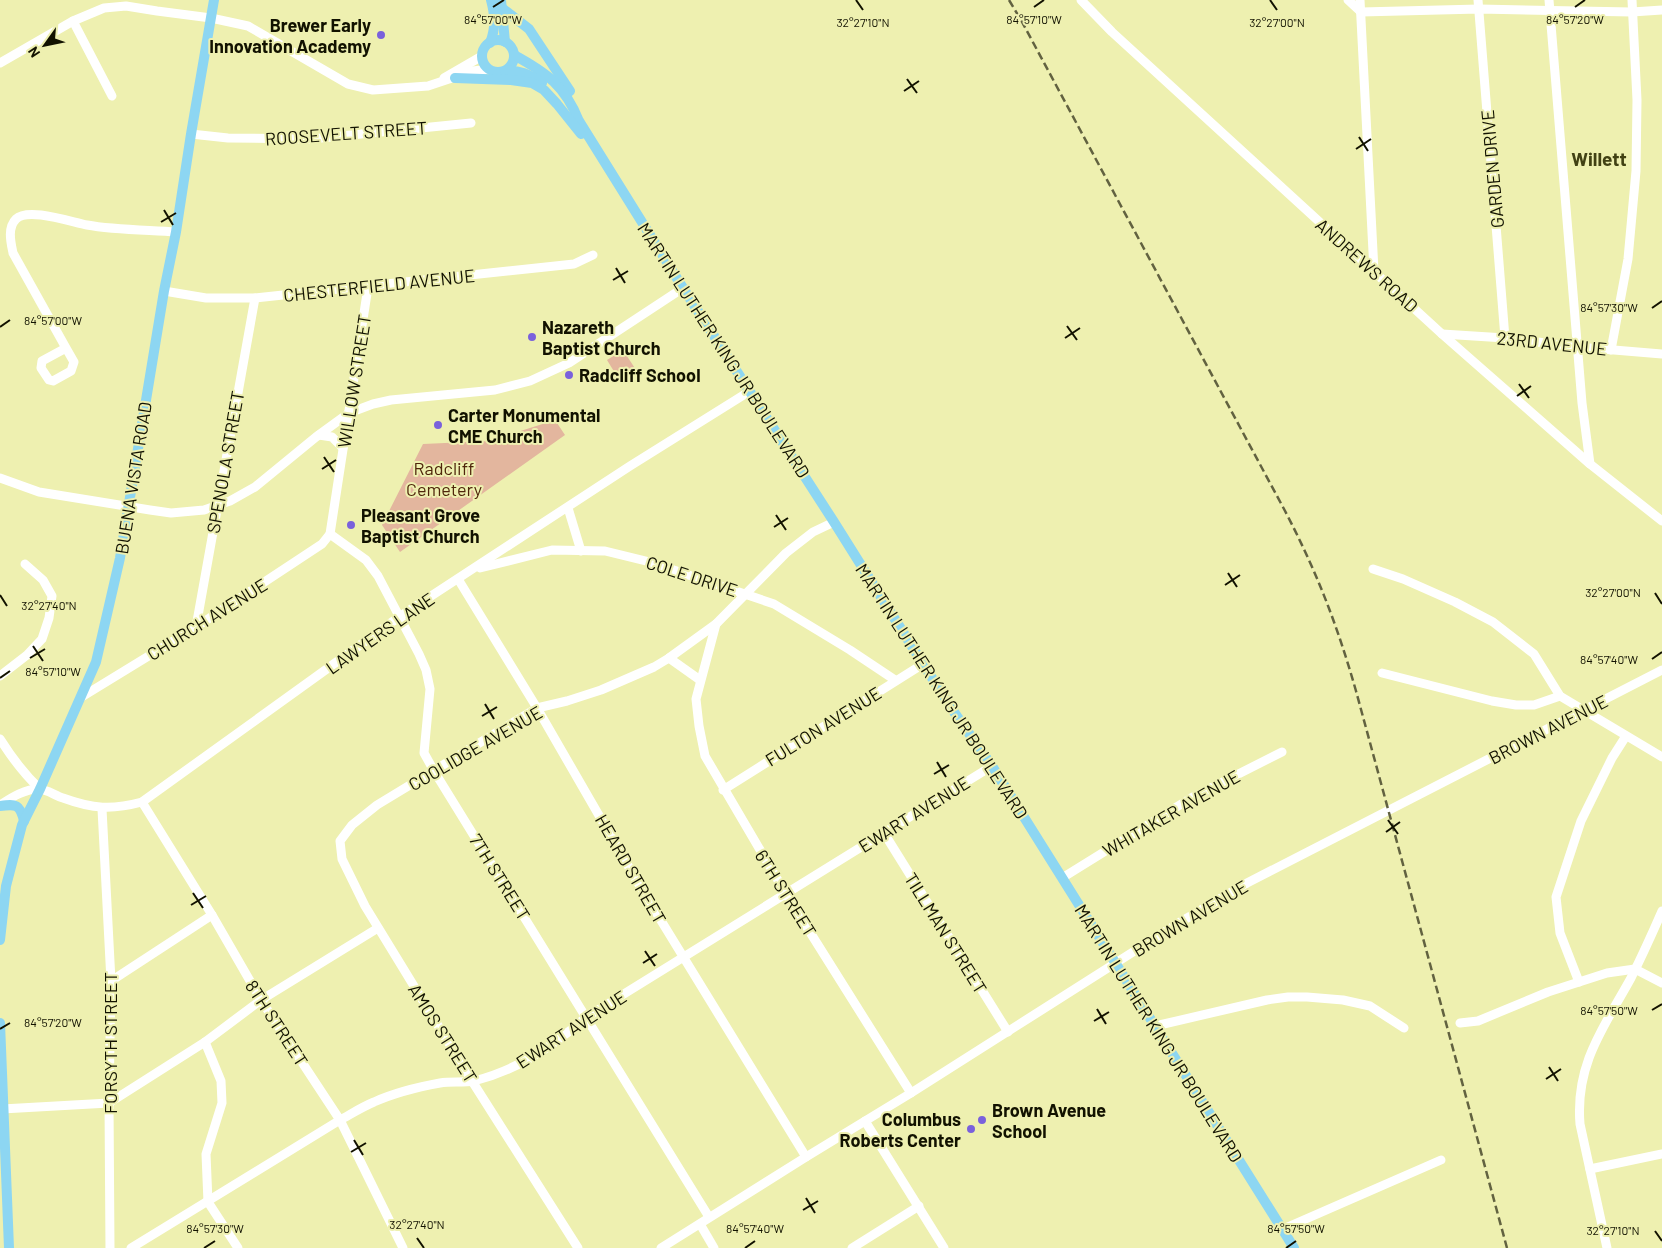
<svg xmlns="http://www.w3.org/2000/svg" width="1662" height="1248" font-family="Barlow,sans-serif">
  <rect width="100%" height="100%" fill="#eef0b0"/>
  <g fill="#e3b69e">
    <path d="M623,350L638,373L621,383L607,360Z"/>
    <path d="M555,420L565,435L400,552L382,525L423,444L489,441Z"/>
  </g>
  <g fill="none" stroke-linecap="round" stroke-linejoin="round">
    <g stroke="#fff" stroke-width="9">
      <path d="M1081,0L1112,32L1442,334L1590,464L1662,521"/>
      <path d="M1348,0L1361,12L1479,9L1632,12L1662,10"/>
      <path d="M1360,0L1374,271"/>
      <path d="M1478,0L1505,338"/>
      <path d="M1549,0L1582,403L1590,464"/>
      <path d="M73,21L112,96"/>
      <path d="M0,63L73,21L104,8L126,6L157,11L211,18L248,26L348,84L373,90L428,86L473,71L489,69"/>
      <path d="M444,78L482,56"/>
      <path d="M191,134L228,138L311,139L471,123"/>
      <path d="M164,291L206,298H255L574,264L593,255"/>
      <path d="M1442,334L1505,338L1578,347L1662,354"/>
      <path d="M66,348L42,361L41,368L49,380L53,381L71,371L74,362L66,348L13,253C11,243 7,228 16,219C28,207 71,222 87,225C114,230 148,230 176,232"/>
      <path d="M1611,350L1628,259L1636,171L1637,100L1632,0"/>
      <path d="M319,435L332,437L343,448"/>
      <path d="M0,478L39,492L150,510L171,513L204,510L230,501L255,487L316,437L349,413L373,404L391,400L495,390L530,381L569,363L683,288"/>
      <path d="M568,508L581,551"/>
      <path d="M330,534L366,560L378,576L419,654L426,670L430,689L424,753L434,771L709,1217"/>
      <path d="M480,568L552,550L605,551L650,562L774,604L850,650L895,680"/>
      <path d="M1373,569L1403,579L1455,602L1493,622L1534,654L1560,696L1662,757"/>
      <path d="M458,579L537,708L638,883L806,1157"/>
      <path d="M716,624L696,699L699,726L705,756L786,894L911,1093"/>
      <path d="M196,627L255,298"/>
      <path d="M669,658L700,680"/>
      <path d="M1382,673L1492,701L1516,705H1534L1560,696"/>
      <path d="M0,676L27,655L42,639L49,618L52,596L43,580L25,564"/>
      <path d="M80,698L196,627L322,544L330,534L368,287"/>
      <path d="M0,739C12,758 24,774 40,789"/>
      <path d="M723,790L923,664"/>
      <path d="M142,802L212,915L261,1000L340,1120L403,1248"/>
      <path d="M0,805C11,798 24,789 39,789C46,789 56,796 63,798C93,809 112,810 142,802L399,617L630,466L750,391"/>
      <path d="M102,809L111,981L109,1103L110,1248"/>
      <path d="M884,833L1008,1032"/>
      <path d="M1062,878L1191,798L1282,752"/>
      <path d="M111,981L212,915"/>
      <path d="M1579,982L1560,933L1556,897L1581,821L1612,758L1626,736"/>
      <path d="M1460,1023L1478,1021L1548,992L1607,973L1635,969L1662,983"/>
      <path d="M1155,1026L1267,1000L1288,997H1307L1343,1000L1370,1006L1404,1028"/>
      <path d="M205,1042L221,1081L222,1103L206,1154L208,1202L238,1248"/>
      <path d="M2,1109L109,1103L205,1042L261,1000L378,928"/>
      <path d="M865,1121L944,1248"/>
      <path d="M1590,1169L1662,1154"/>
      <path d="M700,1224L714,1248"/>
      <path d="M1283,1229L1441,1160"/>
      <path d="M131,1248L340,1120C351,1114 362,1107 374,1102C394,1093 418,1087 440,1083C451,1081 463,1083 474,1081C517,1070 552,1047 585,1018L992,766"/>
      <path d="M578,1248L472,1081L365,906L342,859L340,841L352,825L377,805L537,708L567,701L601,690L654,667L669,658L716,624L786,553L813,532L834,522"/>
      <path d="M661,1248L806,1157L911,1093L1177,924L1247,883L1662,670"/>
      <path d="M852,1248L919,1206"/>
      <path d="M1607,1248L1580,1124C1575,1064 1604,1027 1631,978C1642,956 1652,934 1662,911"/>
    </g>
    <g stroke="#8dd6f2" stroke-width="10">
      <path d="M501,0L505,42"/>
      <path d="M502,8L529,29L570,91"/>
      <circle cx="498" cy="56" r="16"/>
      <path d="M490,43C496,28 495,15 491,0"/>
      <path d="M514,55C547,73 565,86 579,121L683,288L834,522L923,664L956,715L992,766L1294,1248"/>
      <path d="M505,71C520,70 529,74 542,83"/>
      <path d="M455,78L511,80L532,83L544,90L557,104L581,134"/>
      <path d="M0,806C16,804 20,804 24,821"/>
      <path d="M0,940L6,886L22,825L40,789L96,662L120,558L164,291L176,232L191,134L214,0"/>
      <path d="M0,1023L9,1248"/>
    </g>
    <path stroke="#626240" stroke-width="2.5" stroke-dasharray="8 4" stroke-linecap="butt" d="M1009,0L1021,20L1284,509C1316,570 1337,624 1356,691L1507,1248"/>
  </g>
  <path fill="none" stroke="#121200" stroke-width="2" d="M856,0L863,10M1270,0L1277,10M493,7L504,0M1034,7L1044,0M1575,7L1585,0M907,79L917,93M904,91L919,81M1359,137L1368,151M1356,149L1371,139M164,210L173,225M161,222L176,213M616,268L625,283M613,280L628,271M1652,308L1662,301M1067,326L1077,340M0,327L10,320M1065,338L1080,328M1519,384L1529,398M1517,396L1531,386M324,457L334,472M322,469L336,460M776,515L786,530M774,527L788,518M1228,573L1237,587M1225,585L1240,575M1655,593L1662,604M0,595L7,606M33,646L43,661M30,658L45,649M1652,659L1662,652M0,678L10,671M485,704L494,719M482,716L497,707M937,762L946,777M934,774L949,765M1388,820L1398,834M1386,832L1400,822M193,893L203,908M191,905L206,896M645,951L655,966M643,963L657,954M1097,1009L1106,1024M1652,1010L1662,1004M1094,1021L1109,1012M0,1029L10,1023M1549,1067L1558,1081M1546,1079L1561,1069M354,1140L363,1155M351,1152L366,1143M806,1198L815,1213M803,1210L818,1201M1655,1231L1662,1241M417,1238L424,1248M204,1248L215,1241M745,1248L755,1241M1286,1248L1296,1241"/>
  <g fill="#7a61dc" stroke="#eef0b0" stroke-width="2">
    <circle cx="381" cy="35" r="5"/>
    <circle cx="532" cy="337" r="5"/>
    <circle cx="569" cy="375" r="5"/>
    <circle cx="438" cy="425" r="5"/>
    <circle cx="351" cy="525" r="5"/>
    <circle cx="982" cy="1120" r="5"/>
    <circle cx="971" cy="1129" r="5"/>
  </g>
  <g text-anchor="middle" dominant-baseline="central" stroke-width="4" stroke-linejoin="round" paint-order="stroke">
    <g font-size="18" font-weight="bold" fill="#121200" stroke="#eef0b0" text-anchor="start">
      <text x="371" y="25" text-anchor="end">Brewer Early<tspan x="371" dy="21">Innovation Academy</tspan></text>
      <text x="542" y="327">Nazareth<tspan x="542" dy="21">Baptist Church</tspan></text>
      <text x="579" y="375">Radcliff School</text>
      <text x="448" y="415">Carter Monumental<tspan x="448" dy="21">CME Church</tspan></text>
      <text x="361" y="515">Pleasant Grove<tspan x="361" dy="21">Baptist Church</tspan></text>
      <text x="992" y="1110">Brown Avenue<tspan x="992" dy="21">School</tspan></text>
      <text x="961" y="1119" text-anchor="end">Columbus<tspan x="961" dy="21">Roberts Center</tspan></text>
    </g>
    <g font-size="18" fill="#121200" stroke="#eef0b0">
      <text transform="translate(346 133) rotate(-4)">ROOSEVELT STREET</text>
      <text transform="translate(1492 169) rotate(-95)">GARDEN DRIVE</text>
      <text transform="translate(1367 265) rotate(42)">ANDREWS ROAD</text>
      <text transform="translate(379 285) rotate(-6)">CHESTERFIELD AVENUE</text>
      <text transform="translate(1552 343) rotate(6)">23RD AVENUE</text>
      <text transform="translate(724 350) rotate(57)">MARTIN LUTHER KING JR BOULEVARD</text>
      <text transform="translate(354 381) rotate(-81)">WILLOW STREET</text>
      <text transform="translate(225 462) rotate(-80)">SPENOLA STREET</text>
      <text transform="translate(133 478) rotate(-81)">BUENA VISTA ROAD</text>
      <text transform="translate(692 576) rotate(18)">COLE DRIVE</text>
      <text transform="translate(207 619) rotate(-32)">CHURCH AVENUE</text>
      <text transform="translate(380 633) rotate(-35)">LAWYERS LANE</text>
      <text transform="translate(942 691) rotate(57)">MARTIN LUTHER KING JR BOULEVARD</text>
      <text transform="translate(823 726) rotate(-32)">FULTON AVENUE</text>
      <text transform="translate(1548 729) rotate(-27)">BROWN AVENUE</text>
      <text transform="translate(475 748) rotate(-30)">COOLIDGE AVENUE</text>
      <text transform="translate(1171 813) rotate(-30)">WHITAKER AVENUE</text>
      <text transform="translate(914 814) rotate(-32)">EWART AVENUE</text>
      <text transform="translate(631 869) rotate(60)">HEARD STREET</text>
      <text transform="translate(500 877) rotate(58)">7TH STREET</text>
      <text transform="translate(786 893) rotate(58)">6TH STREET</text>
      <text transform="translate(1190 918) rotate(-31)">BROWN AVENUE</text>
      <text transform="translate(946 933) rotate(58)">TILLMAN STREET</text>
      <text transform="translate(277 1023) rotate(57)">8TH STREET</text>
      <text transform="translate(571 1029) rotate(-33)">EWART AVENUE</text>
      <text transform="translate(443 1033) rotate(58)">AMOS STREET</text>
      <text transform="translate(1159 1033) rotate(58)">MARTIN LUTHER KING JR BOULEVARD</text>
      <text transform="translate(110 1043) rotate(-90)">FORSYTH STREET</text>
    </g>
    <g font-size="18" fill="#4f250b" stroke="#eef0b0">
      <text x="444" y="468">Radcliff<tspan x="444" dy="21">Cemetery</tspan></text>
    </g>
    <g font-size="19" font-weight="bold" fill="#414113" stroke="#eef0b0">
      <text x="1599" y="158">Willett</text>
    </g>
  </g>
  <g font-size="12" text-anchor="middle" fill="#121200" stroke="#eef0b0" stroke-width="4" stroke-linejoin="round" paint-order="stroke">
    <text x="493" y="24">84°57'00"W</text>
    <text x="1034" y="24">84°57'10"W</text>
    <text x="1575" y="24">84°57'20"W</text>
    <text x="863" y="27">32°27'10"N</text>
    <text x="1277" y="27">32°27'00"N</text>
    <text x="1609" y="312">84°57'30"W</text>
    <text x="53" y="325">84°57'00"W</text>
    <text x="1613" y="597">32°27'00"N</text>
    <text x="49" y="610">32°27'40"N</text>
    <text x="1609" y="664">84°57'40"W</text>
    <text x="53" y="676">84°57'10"W</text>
    <text x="1609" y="1015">84°57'50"W</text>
    <text x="53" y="1027">84°57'20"W</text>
    <text x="417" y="1229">32°27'40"N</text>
    <text x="215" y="1233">84°57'30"W</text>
    <text x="755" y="1233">84°57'40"W</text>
    <text x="1296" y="1233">84°57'50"W</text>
    <text x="1613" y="1235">32°27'10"N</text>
  </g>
  <g transform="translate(45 45) rotate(237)" stroke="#eef0b0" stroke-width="4" paint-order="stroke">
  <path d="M0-4L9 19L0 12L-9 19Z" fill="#121200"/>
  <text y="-8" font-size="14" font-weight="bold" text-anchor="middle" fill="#121200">N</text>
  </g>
</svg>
